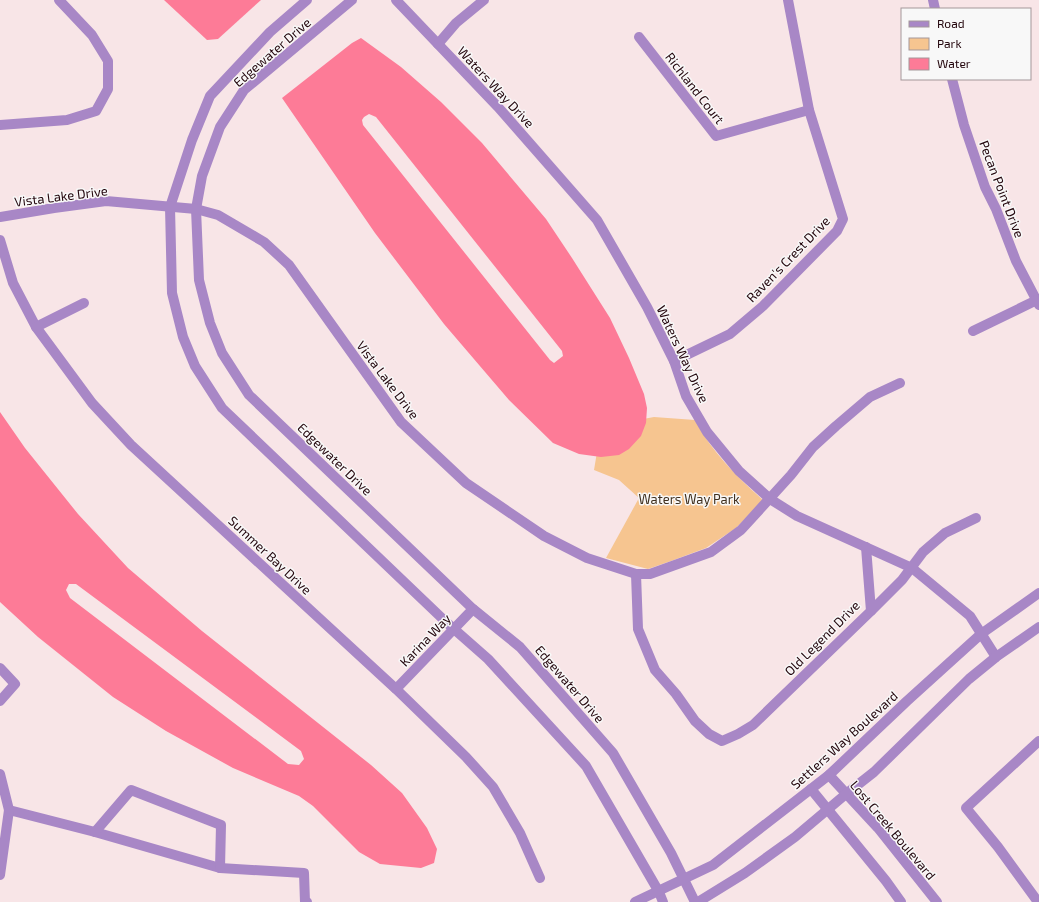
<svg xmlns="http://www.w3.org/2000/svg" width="1039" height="902" font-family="'Exo 2',sans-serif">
  <rect width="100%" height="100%" fill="#f8e5e7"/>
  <path fill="#f6c590" d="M654,417L695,420C712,452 736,476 763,500L736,528L706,548L671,561L648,569L606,558L639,498L619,480L594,470L598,446L638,420Z"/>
  <g fill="#fd7b97" fill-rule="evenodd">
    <path d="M164,0H261L218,39L207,40Z"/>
    <path d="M361,38L401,67L441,102L482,143L546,219L572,258L610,318L629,358L644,394L647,408L646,423L641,436L629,449L619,455L601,457L579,454L553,443L509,400L444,324L375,233L282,98L352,43ZM369,114L376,117L562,351L563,356L554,363L550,360L363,125L362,120L364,117Z"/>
    <path d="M0,412L25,448L78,514L128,568L202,631L371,765L402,793L427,828L437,849L434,863L421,868L380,864L359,852L313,806L299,796L233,768L166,731L113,697L38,637L0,602ZM69,584H76L301,751L304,759L299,765L288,764L70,598L66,590Z"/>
  </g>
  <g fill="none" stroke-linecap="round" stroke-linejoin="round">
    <g stroke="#a887c6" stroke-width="10">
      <path d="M307,0L270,32L210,96L192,140L170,207L172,293L183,337L195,366L222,408L446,622L488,659L586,766L659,892L663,902"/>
      <path d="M352,0L244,90L220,127L202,176L196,209L199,280L210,323L222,353L249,395L473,609L520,647L613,753L671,853L695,902"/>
      <path d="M396,0L498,107L597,220L647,307L674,361L686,396L707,432L739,471L770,499L797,516L912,568L970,616L996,657"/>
      <path d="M933,0L935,9"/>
      <path d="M639,37L716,136L809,110"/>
      <path d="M438,44L456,23L484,0"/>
      <path d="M952,79L964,125L985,187L996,209L1016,261L1039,305"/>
      <path d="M0,125L67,120L96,111L108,89V61L92,35L59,0"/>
      <path d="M0,217L54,208L106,201L196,209L218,215L264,242L289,265L401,422L466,483L544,536L587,558L636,574H650L711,552L741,530L791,475L813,447L836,426L870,397L900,383"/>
      <path d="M0,240L13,283L36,327L92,403L131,445L396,689L466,757L493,787L520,833L540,878"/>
      <path d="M36,327L84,303"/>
      <path d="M973,331L1039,299"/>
      <path d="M674,361L730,334L763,306L837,231L843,219L809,110L788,0"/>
      <path d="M636,574L638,629L655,670L676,694L695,721L709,734L722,741L738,734L753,725L871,611L866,547"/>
      <path d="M871,611L902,580L923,552L945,533L976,518"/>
      <path d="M0,668L15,684L0,701"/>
      <path d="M396,689L473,609"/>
      <path d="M0,774L9,810L95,832L220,868L304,873L305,902H307"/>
      <path d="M829,775L878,828L937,902"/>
      <path d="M811,789L886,881L901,902"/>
      <path d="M95,832L131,790L221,825L220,868"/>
      <path d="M0,875L9,810"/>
      <path d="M635,902L713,865L829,775L907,701L981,634L1039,593"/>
      <path d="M698,902L745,873L795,837L846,794L874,772L969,679L996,657L1039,627"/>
      <path d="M1038,902L998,847L966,808L1039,741"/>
    </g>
  </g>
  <g text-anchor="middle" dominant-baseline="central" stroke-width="3" stroke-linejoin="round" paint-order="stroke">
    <g font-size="13" fill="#23050c" stroke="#f8f8f8">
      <text transform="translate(272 52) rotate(-41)">Edgewater Drive</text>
      <text transform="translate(496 87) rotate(47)">Waters Way Drive</text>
      <text transform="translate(695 88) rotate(52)">Richland Court</text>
      <text transform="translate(1002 189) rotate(69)">Pecan Point Drive</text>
      <text transform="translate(61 196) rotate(-7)">Vista Lake Drive</text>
      <text transform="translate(788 259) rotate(-46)">Raven's Crest Drive</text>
      <text transform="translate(683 354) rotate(65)">Waters Way Drive</text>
      <text transform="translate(388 380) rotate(53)">Vista Lake Drive</text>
      <text transform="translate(335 459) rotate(44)">Edgewater Drive</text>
      <text transform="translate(270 555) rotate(43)">Summer Bay Drive</text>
      <text transform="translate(822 638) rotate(-45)">Old Legend Drive</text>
      <text transform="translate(425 640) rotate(-46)">Karina Way</text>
      <text transform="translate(570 684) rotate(49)">Edgewater Drive</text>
      <text transform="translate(844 740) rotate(-42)">Settlers Way Boulevard</text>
      <text transform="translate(893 830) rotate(50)">Lost Creek Boulevard</text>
    </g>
    <g font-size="13" fill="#41311f" stroke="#f8f8f8">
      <text x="689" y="499">Waters Way Park</text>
    </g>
  </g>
  <rect x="901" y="8" width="130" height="72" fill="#f8f8f8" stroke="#a3979a"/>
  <rect x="909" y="21" width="20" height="6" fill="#a887c6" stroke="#a3979a"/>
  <text x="937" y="28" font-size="12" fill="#23050c">Road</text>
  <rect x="909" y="38" width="20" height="12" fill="#f6c590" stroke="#a3979a"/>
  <text x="937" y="48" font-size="12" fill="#23050c">Park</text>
  <rect x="909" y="58" width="20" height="12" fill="#fd7b97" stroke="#a3979a"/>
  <text x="937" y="68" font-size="12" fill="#23050c">Water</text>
</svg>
